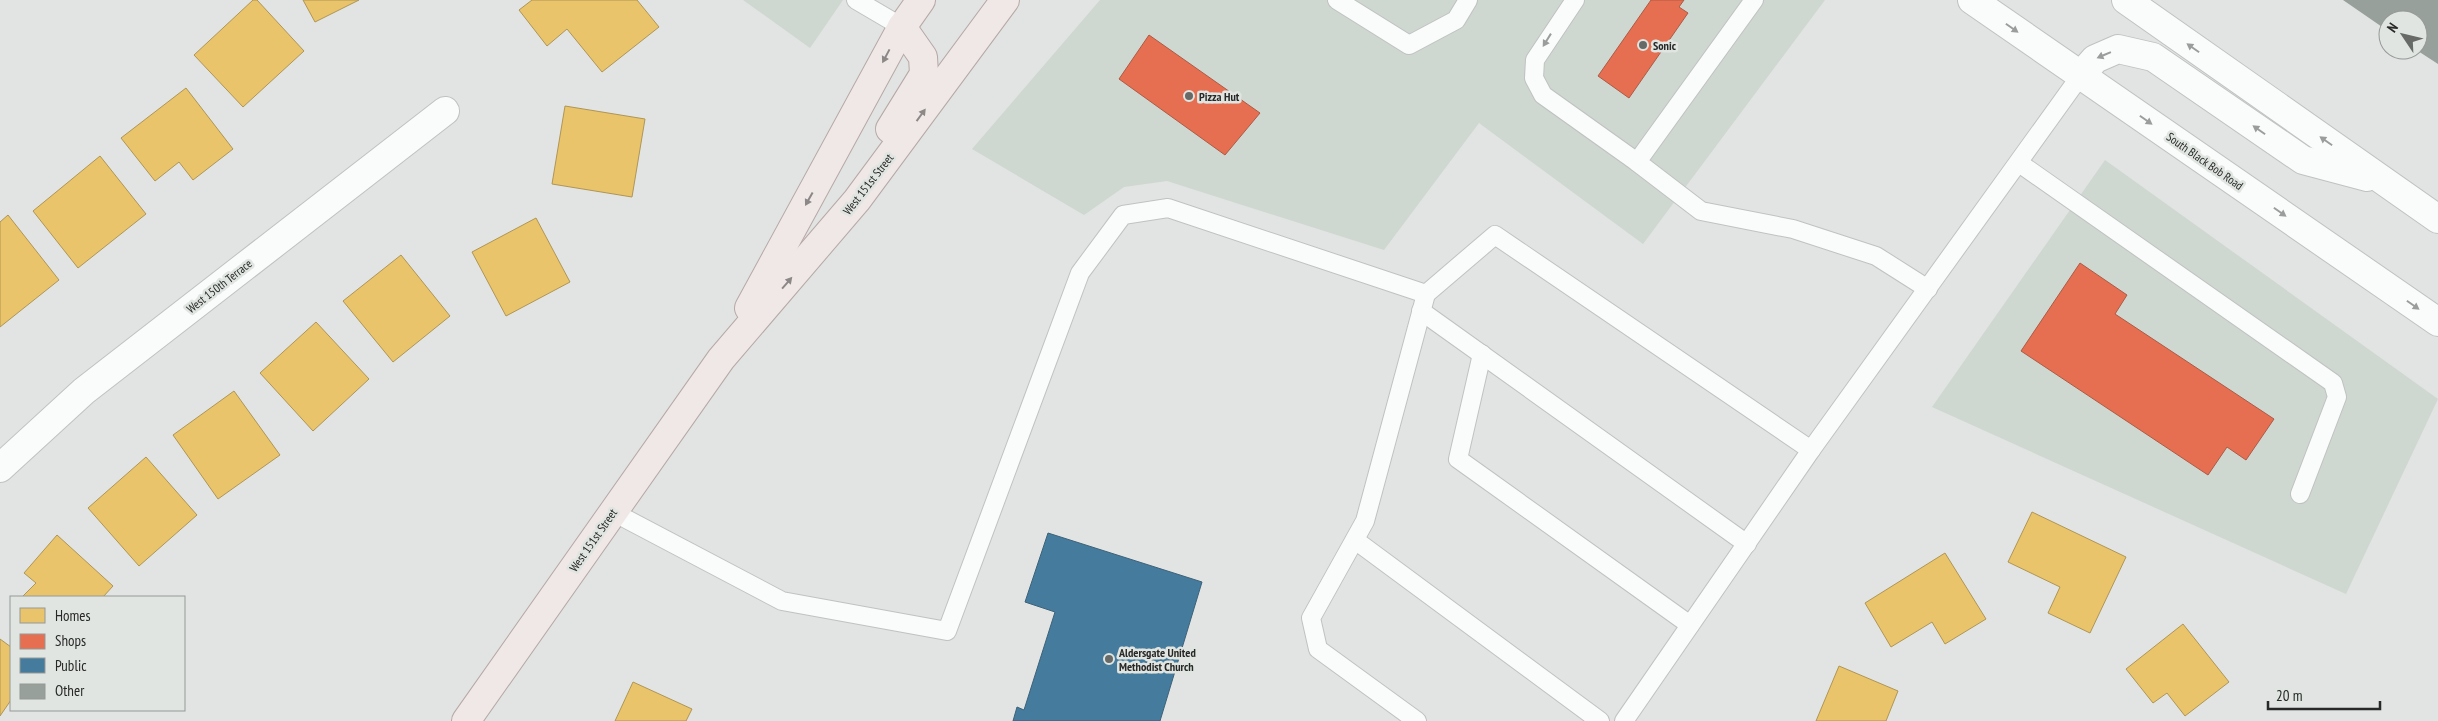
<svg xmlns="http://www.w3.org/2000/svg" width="2438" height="721" font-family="'PT Sans Narrow',sans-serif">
  <rect width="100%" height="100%" fill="#e1e4e2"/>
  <g fill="#cfd7d1">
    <path d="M743,0H843L810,48Z"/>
    <path d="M1100,0H1825L1643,244L1479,123L1384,250L1167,181L1124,187L1084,215L972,149Z"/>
    <path d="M2105,160L2438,399L2346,594L1932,407Z"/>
  </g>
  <g fill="#e9c46a" stroke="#af9556">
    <path d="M253,0H257L304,51L243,107L194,55Z"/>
    <path d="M303,0H359L315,22Z"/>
    <path d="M532,0H637L659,27L602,72L567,29L547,46L519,10Z"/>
    <path d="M186,88L233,149L193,180L179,162L155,181L121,138Z"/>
    <path d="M565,106L645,119L632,197L552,184Z"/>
    <path d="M100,156L146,214L78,268L33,211Z"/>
    <path d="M8,215L59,280L0,327V222Z"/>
    <path d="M536,218L570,282L506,316L472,252Z"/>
    <path d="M401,255L450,316L393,362L343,301Z"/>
    <path d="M316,322L369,379L313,431L260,373Z"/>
    <path d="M234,391L280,455L218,499L173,435Z"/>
    <path d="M146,457L197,515L139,566L88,508Z"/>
    <path d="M2032,512L2126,557L2090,633L2048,613L2060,587L2008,562Z"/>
    <path d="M57,535L113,586L103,597H22L36,583L24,573Z"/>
    <path d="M1945,553L1986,619L1945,644L1932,622L1891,647L1865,603Z"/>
    <path d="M2183,624L2229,682L2185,716L2167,693L2153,703L2126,669Z"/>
    <path d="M0,639L11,647V700L0,716Z"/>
    <path d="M1839,666L1898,691L1886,721H1816Z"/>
    <path d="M633,682L692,709L686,721H615Z"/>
  </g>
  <g fill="#e76f51" stroke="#ad5a44">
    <path d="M1651,0H1684L1679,7L1688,13L1629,98L1598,76Z"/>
    <path d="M1149,35L1260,113L1225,155L1119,79Z"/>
    <path d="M2080,263L2127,295L2115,314L2274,419L2246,460L2227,447L2208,475L2021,351Z"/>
  </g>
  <path fill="#457b9d" stroke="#3c627a" d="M1048,533L1202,582L1160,721H1013L1017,707L1024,710L1055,612L1025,602Z"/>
  <path fill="#97a09a" d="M2343,0H2438V64L2418,51V20H2388V31Z"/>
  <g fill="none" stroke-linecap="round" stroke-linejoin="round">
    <g stroke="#c0c2c1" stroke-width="20">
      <g id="service">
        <path d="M856,0L902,27"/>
        <path d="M1337,0L1409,45L1456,20L1468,0"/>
        <path d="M1575,0L1535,60L1534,78L1543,95L1637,162"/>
        <path d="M1754,0L1637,162L1701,211L1793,229L1876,256L1928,289"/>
        <path d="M2019,163L2333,383L2337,397L2300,494"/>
        <path d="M1421,311L1747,544"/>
        <path d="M1482,354L1458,459L1690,625"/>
        <path d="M613,512L782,601L947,631L1080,273L1123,215L1168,208L1426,294L1495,235L1811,450L2081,75"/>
        <path d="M1355,540L1600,721"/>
        <path d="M1417,721L1318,649L1311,618L1365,521L1426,294"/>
        <path d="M1624,721L1811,450"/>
      </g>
    </g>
    <g stroke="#c0c2c1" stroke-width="30">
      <path id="minor" d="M0,468L84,391L445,111"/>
    </g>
    <g stroke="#c0c2c1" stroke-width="30">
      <g id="secondary">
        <path d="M1972,0L2438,322"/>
        <path d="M2126,0L2438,219"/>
        <path d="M2081,75L2095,59L2118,49L2153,57L2303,160L2367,177"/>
      </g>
    </g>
    <g stroke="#b6a8a6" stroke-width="30">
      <g id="primary">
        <path d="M890,129L924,74L923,57L902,27"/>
        <path d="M749,308L902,27L921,0"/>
        <path d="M466,721L721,359L857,200L1005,0"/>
      </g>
    </g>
    <use href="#service" stroke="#fafbfb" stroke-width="18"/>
    <use href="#minor" stroke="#fafbfb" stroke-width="28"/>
    <use href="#secondary" stroke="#fafbfb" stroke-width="28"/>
    <use href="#primary" stroke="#efe8e7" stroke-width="28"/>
  </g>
  <defs><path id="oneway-solid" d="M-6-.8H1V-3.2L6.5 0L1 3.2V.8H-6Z" transform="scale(1.25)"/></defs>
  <g fill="#9b9c9c">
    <use href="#oneway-solid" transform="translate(2012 28) rotate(35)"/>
    <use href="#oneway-solid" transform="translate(1547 40) rotate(122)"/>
    <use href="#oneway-solid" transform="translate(2193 48) rotate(-145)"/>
    <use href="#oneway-solid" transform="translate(2104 55) rotate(157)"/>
    <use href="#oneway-solid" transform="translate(2146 120) rotate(35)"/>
    <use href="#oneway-solid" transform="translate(2259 130) rotate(-145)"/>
    <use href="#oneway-solid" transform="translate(2326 141) rotate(-145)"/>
    <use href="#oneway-solid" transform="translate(2280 212) rotate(35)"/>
    <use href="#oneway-solid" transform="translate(2413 305) rotate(35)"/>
  </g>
  <g fill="#8b8887">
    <use href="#oneway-solid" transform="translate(886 56) rotate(118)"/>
    <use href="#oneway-solid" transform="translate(921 115) rotate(-54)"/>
    <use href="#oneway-solid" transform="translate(809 199) rotate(119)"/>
    <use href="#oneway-solid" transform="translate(787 283) rotate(-49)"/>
  </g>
  <g fill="#686a68" stroke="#e0e5e1" stroke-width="2">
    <circle cx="1643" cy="45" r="5"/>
    <circle cx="1189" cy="96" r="5"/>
    <circle cx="1109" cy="659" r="5"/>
  </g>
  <g text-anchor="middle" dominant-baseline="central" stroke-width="5" stroke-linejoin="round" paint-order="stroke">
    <g font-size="12" font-weight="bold" fill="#272827" stroke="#e0e5e1" text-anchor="start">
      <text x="1653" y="45">Sonic</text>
      <text x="1199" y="96">Pizza Hut</text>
      <text x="1119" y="652">Aldersgate United<tspan x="1119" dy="14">Methodist Church</tspan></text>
    </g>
    <g font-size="12" fill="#272827" stroke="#e0e5e1">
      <text transform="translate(2205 161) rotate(35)">South Black Bob Road</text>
      <text transform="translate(868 184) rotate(-52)">West 151st Street</text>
      <text transform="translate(219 286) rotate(-38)">West 150th Terrace</text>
      <text transform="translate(593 540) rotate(-55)">West 151st Street</text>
    </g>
  </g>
  <rect x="10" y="596" width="175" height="115" fill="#e0e5e1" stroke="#969997"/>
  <rect x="20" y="608" width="25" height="15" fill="#e9c46a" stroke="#969997"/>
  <text x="55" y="621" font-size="15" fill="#272827">Homes</text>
  <rect x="20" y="634" width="25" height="15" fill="#e76f51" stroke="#969997"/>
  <text x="55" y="646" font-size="15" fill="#272827">Shops</text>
  <rect x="20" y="658" width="25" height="15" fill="#457b9d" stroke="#969997"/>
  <text x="55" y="671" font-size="15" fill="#272827">Public</text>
  <rect x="20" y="684" width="25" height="15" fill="#97a09a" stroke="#969997"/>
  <text x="55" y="696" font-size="15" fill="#272827">Other</text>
  <g transform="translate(2403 35) rotate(305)"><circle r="24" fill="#e0e5e1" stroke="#969997"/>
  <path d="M0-4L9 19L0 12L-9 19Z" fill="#686a68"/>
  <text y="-8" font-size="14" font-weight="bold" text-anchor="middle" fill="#272827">N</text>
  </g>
  <path d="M2268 701v8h112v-8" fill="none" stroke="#272827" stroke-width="2.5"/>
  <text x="2276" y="701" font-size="15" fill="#272827" stroke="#e0e5e1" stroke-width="4" paint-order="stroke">20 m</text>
</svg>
